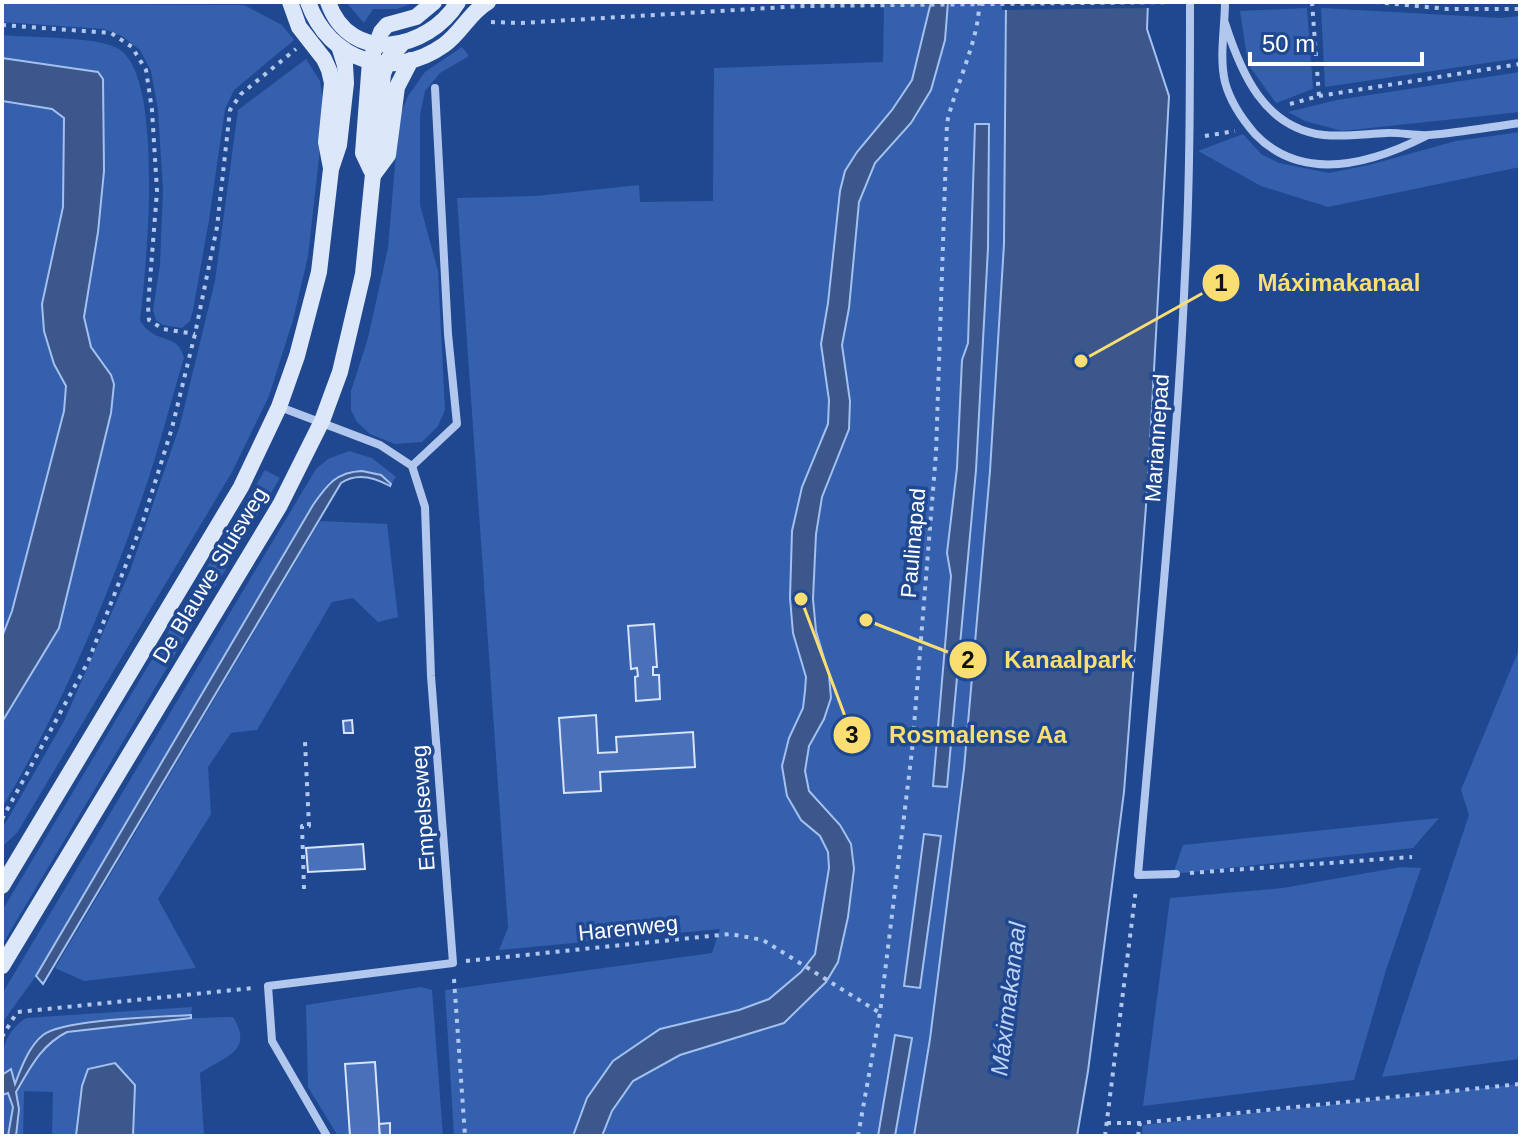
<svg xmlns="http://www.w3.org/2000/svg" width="1522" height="1138" font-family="Helvetica,sans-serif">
  <rect width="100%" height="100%" fill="#204890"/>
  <g fill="#3460ae">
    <path d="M346,2H416L397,9H373L364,23Z"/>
    <path d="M884,2H1006L1004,244L990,471L964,769L930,1039L914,1136H454L445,990L712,953L720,929L499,950L508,928L457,198L536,196L639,185L640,202L713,201L714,68L883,62Z"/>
    <path d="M2,4L244,5L282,25L294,40L234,90L225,109L209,220L193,310L190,321L182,328L163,325L156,320L153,310L160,265L163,190L158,110L151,71L140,50L122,36L104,29L2,22Z"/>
    <path d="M1307,8L1313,89L1276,103L1248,64L1240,11Z"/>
    <path d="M1321,8L1502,18L1520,16V58L1325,87Z"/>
    <path d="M2,35C31,38 93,36 117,48C166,73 146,271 140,320C154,346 178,331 184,358C170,404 158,452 142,498C105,605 60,710 2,808V722L59,628L111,413L114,384L111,375L90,347L84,317L98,232L104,171L102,79L79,68L2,58Z"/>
    <path d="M462,47L469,56L440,73L425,91L420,115V205L438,271L445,410L438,426L422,442L395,444L370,434L357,422L351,410V391L368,338L388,248L399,118L408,96L425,72Z"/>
    <path d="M306,59L320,81L324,108L318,167L308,256L293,320L269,396L232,472L17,833L2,847V829L64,721L130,571L180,425L215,281L238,110Z"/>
    <path d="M1520,72V112L1342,131L1305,121L1288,112L1337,100Z"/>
    <path d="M2,101L52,109L64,118L63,207L42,304L44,331L54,364L66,386L64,411L12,611L2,637Z"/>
    <path d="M1520,132V167L1328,207L1261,186L1198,151L1243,134L1261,154L1279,163L1329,173L1369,165L1456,141Z"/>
    <path d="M349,451L372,458L396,477L391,484L381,475L362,471L329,482L313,505L36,976L2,1023V994L316,469L328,459Z"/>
    <path d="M265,470L280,478L2,945V911Z"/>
    <path d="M320,521L387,524L398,617L378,622L353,598L332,602L257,730L231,733L208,767L211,814L158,899L196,968L84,981L55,968Z"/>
    <path d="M1520,647V1059L1382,1077L1469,815L1461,790Z"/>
    <path d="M1439,818L1413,848L1173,874L1183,845Z"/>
    <path d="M1401,867L1421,868L1386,970L1354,1080L1143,1106L1170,898L1283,888Z"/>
    <path d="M421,987L432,990L443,1136H338L308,1087L306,1005Z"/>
    <path d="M192,1007L191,1015L65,1026L24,1062L14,1085L11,1069L2,1075C2,1050 3,1034 26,1018Z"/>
    <path d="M233,1017C254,1051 226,1056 200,1073L204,1136H133L135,1086H82L76,1136H52L53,1092L24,1091L23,1136H16L19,1109L15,1092C26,1075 35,1054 50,1041C73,1021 198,1018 233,1017Z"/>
    <path d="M1520,1084V1136H1142L1143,1125Z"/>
    <path d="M8,1093L13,1107L8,1136H2V1095Z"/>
  </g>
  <g fill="#3b578c" stroke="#a4c0ee" stroke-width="2">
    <path d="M931,2H948L945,40L931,90L911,123L875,163L859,202L849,308L842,345L850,401L849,429L822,497L816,534L813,599L816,631L829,675L831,698L824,719L809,746L805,771L809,791L840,825L851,844L854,869L848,917L838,962L826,982L784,1023L680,1055L633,1081L612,1111L602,1136H573L587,1098L613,1061L660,1029L739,1010L769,999L801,972L815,954L829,868L828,852L820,836L801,820L787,796L782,766L789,738L803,708L805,691L806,677L793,633L790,598L792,531L802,487L828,424L829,400L821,344L828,303L840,191L845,171L857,152L892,110L912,80Z"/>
    <path d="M1006,2H1148L1147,29L1169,96L1148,480L1124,792L1088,1071L1077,1136H914L930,1039L964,769L990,471L1004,244Z"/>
    <path d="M2,58L98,72L103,79L104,171L98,232L84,317L91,347L111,375L114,384L111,413L59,628L2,722V637L12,611L64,411L66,386L54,364L44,331L42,304L63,207L64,118L52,109L2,101Z"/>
    <path d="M975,124H989L988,248L976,470L947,787L933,786L951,576L947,553L957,468L962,360L968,343Z"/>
    <path d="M362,471L381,475L391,484L390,486C374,477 357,472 341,483L43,984L36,976L313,505C327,485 336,472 362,471Z"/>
    <path d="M924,834L941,836L920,988L904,986Z"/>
    <path d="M191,1015V1018L67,1032C41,1045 30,1068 16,1092L19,1109L16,1136H8L13,1107L8,1093L2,1095V1075L11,1069L15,1084C21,1068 29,1046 43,1035C63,1019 161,1017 191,1015Z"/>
    <path d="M895,1035L912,1038L895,1136H878Z"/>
    <path d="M115,1063L135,1085L133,1136H76L82,1086L88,1069Z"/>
  </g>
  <path fill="#204890" d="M1002,2H1152V8L1002,10Z"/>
  <g fill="#4970b8" stroke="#d6e3f9" stroke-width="2">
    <path d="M654,624L657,667H653V675H659L660,699L636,701L635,677L638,676L637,668L631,669L628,626Z"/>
    <path d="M596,715L598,753L617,752L616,737L693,732L695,767L600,772L601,791L564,793L559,718Z"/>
    <path d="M352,720L353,733H344L343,721Z"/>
    <path d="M363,844L365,869L308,872L306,848Z"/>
    <path d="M375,1062L380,1136H350L345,1064Z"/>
    <path d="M390,1123V1136H380L379,1124Z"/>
  </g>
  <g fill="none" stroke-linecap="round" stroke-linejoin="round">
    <g stroke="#b1c7ed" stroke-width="4" stroke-dasharray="4 6" stroke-linecap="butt">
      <path d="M1312,2L1319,96"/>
      <path d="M1375,2L1448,9H1520"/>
      <path d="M491,22L521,23L803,6L1177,2"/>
      <path d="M2,25L111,33L132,47L146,70L152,110L157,191L148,306L149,320L163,329L195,334"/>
      <path d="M1290,104L1319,96L1520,64"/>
      <path d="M1205,136L1235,131"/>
      <path d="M2,819L88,662L143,521L172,428L195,334L217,227L230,110L241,94L296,49"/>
      <path d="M1190,873L1412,857"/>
      <path d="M304,889L302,826H309L305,742"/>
      <path d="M466,961L730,934L763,940L880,1013"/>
      <path d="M454,979L465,1136"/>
      <path d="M2,1037L17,1012L254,988"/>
      <path d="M1107,1123H1140L1520,1084"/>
      <path d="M858,1136L880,1013L912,751L936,453L947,123C955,86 980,38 979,2"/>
      <path d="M1105,1136L1136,889"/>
      <path d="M1138,1136L1140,1123"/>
    </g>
    <g stroke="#b1c7ed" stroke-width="8">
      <path d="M1225,2C1225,28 1219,56 1225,82C1230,101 1242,119 1255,134C1303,184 1373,163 1426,136"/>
      <path d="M1225,23C1241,73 1264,128 1324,135C1345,137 1365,134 1386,133C1400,132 1414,136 1429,135C1459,133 1490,127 1520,123"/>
      <path d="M280,407L380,445L412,466L425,507L431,676L453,963L268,986L272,1041L327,1136"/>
      <path d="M412,466L457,424L448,334L435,88"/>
      <path d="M1176,874L1138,875C1155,675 1176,475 1185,275C1190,184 1190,93 1190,2"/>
    </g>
    <g stroke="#dde7fa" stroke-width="16">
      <path d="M290,2L299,27L324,59L329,70L332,83L326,142L331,168"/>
      <path d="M308,2C329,61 392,82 444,45C461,33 470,12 488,2"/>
      <path d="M328,2C350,66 428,51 458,2"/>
      <path d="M371,170L363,153L370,61L381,32L387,25L416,17L434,2"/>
      <path d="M374,174L388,155L397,87L411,60"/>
      <path d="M2,886L241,487L279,407L297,356L319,272L331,169L339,145L346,83L345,65L339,46"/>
      <path d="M2,966L280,505L322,421L340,372L363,274L383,74L389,58L401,45"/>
    </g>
  </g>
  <g text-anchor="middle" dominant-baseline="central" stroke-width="7" stroke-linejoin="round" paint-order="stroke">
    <g font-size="22" fill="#fff" stroke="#204890">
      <text transform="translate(1157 438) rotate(-86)">Mariannepad</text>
      <text transform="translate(913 543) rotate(-85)">Paulinapad</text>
      <text transform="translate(210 575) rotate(-59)">De Blauwe Sluisweg</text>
      <text transform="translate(423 808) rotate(-94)">Empelseweg</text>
      <text transform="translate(628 928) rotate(-6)">Harenweg</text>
    </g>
    <g font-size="24" font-style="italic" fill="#bdd1f4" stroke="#204890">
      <text transform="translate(1008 999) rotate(-83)">Máximakanaal</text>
    </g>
  </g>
  <path fill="none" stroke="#fade71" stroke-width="3" d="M1081 361L1221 283M866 620L968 660M801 599L852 735"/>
  <g fill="#fade71" stroke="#204890" stroke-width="3">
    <circle cx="1081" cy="361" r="8"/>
    <circle cx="866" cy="620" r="8"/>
    <circle cx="801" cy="599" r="8"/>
    <circle cx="1221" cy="283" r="20"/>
    <circle cx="968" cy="660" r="20"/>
    <circle cx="852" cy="735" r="20"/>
  </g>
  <g font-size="24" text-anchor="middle" font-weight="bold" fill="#111">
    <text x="1221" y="291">1</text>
    <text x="968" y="668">2</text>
    <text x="852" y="743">3</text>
  </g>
  <g font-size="24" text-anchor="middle" font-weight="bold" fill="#fade71" stroke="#204890" stroke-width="7" stroke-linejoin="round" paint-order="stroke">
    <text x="1339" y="291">Máximakanaal</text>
    <text x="1069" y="668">Kanaalpark</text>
    <text x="978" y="743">Rosmalense Aa</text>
  </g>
  <rect width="1522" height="1138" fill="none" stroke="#ffffff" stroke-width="8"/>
  <path d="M1250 52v12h172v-12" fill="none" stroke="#ffffff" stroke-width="4"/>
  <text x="1262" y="52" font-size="24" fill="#ffffff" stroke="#204890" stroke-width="6" paint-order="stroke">50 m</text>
</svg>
